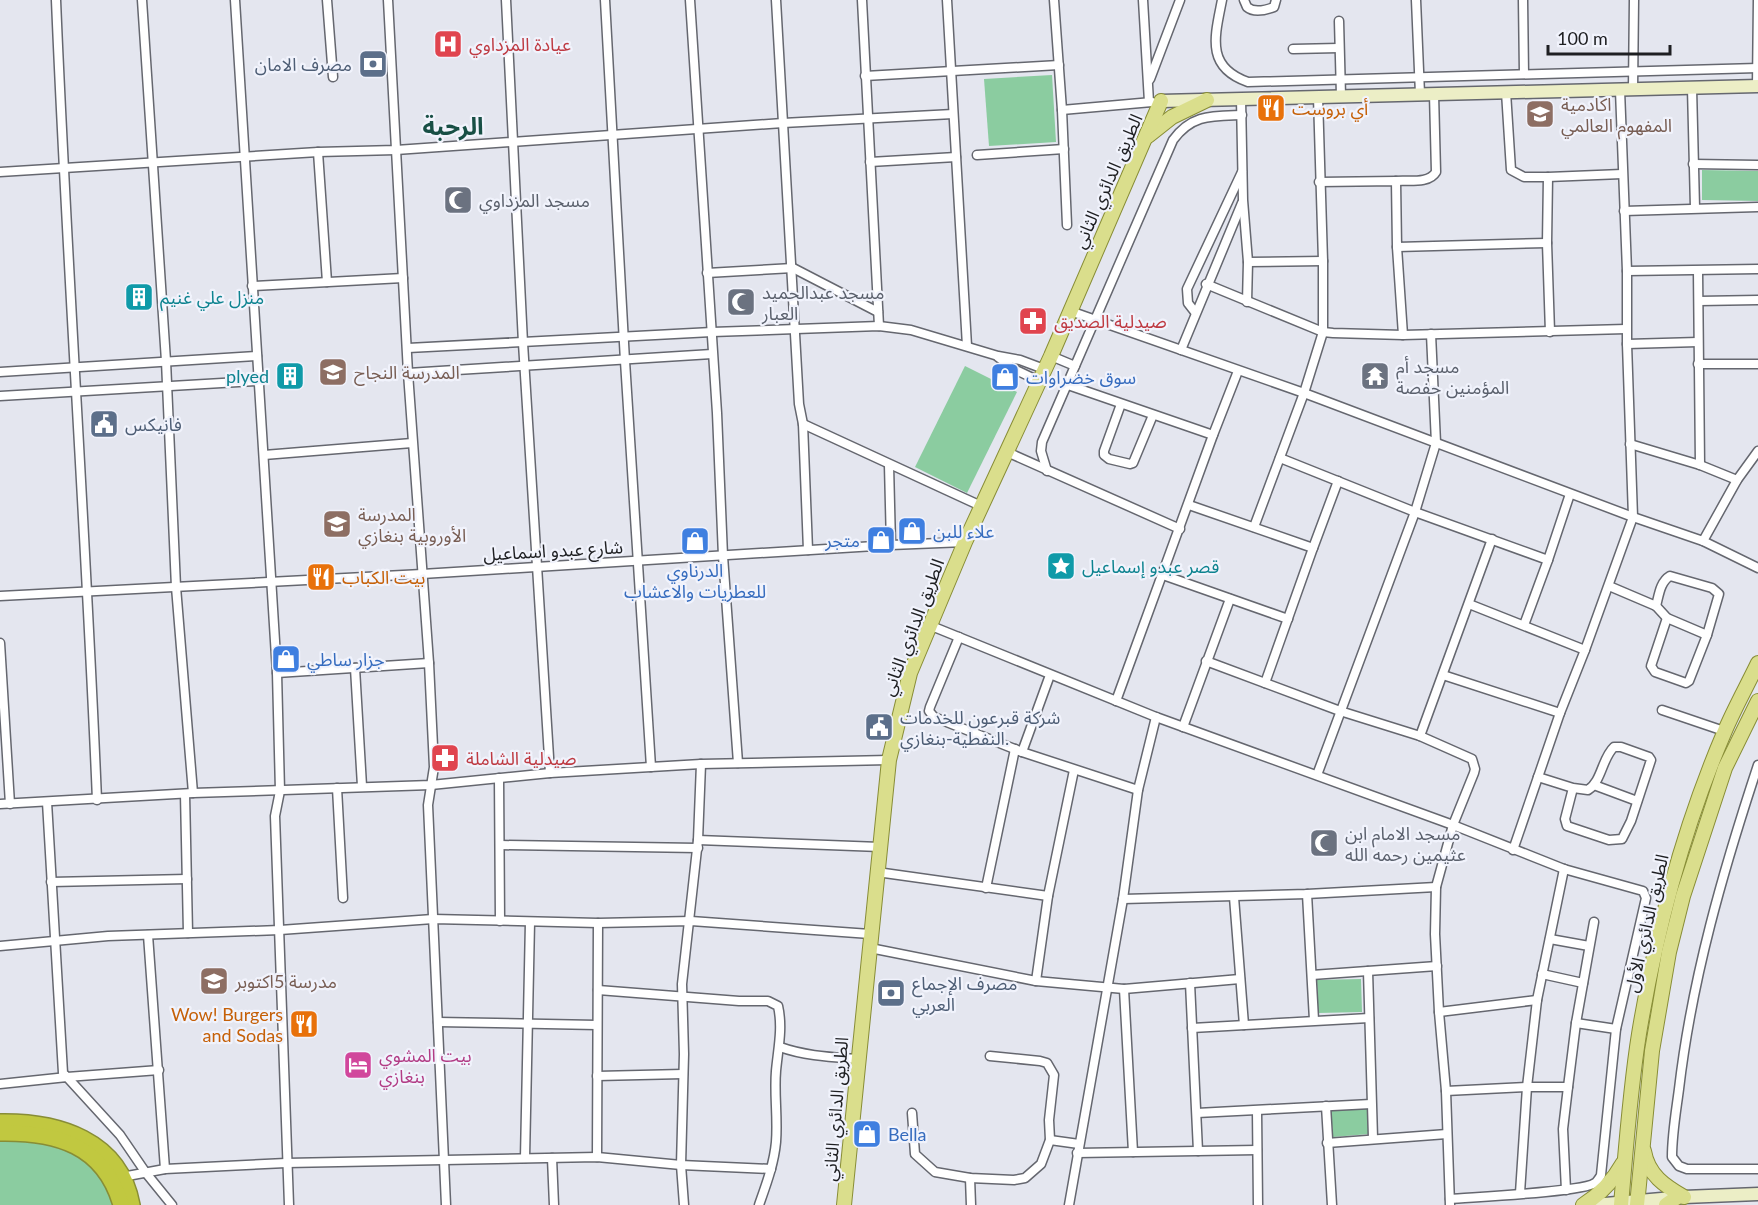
<svg xmlns="http://www.w3.org/2000/svg" width="1758" height="1205" font-family="Lato,'Noto Sans Arabic',sans-serif">
  <rect width="100%" height="100%" fill="#e4e6ef"/>
  <g fill="#8bcca0">
    <path d="M1052,75L1056,142L989,146L984,79Z"/>
    <path d="M1702,170L1758,171V201L1702,200Z"/>
    <path d="M965,366L1017,392L967,493L915,467Z"/>
    <path d="M1361,979L1362,1012L1318,1013L1317,980Z"/>
    <path d="M1367,1108L1369,1134L1333,1137L1331,1111Z"/>
    <path d="M0,1140L41,1142L62,1147L81,1156L105,1181L114,1205H0Z"/>
  </g>
  <g fill="none" stroke-linecap="round" stroke-linejoin="round">
    <g stroke="#65676f" stroke-width="11">
      <g id="street">
        <path d="M56,0C67,267 86,533 97,800"/>
        <path d="M142,0L166,361L176,587L193,793"/>
        <path d="M235,0L277,673L280,791L275,816L289,1205"/>
        <path d="M327,0L333,77"/>
        <path d="M388,0L408,373L429,663L434,767L428,805L446,1205"/>
        <path d="M506,0L523,343L550,773"/>
        <path d="M605,0L625,361L651,767"/>
        <path d="M690,0L717,413L723,556L738,763"/>
        <path d="M776,0L799,404L803,424L808,550"/>
        <path d="M862,0L879,326"/>
        <path d="M947,0L967,346"/>
        <path d="M1054,0L1062,110L1067,225"/>
        <path d="M1143,0L1149,102"/>
        <path d="M1222,0C1215,36 1205,67 1248,82L1758,68"/>
        <path d="M1244,0L1247,7C1254,13 1266,10 1274,7L1276,0"/>
        <path d="M1416,0L1420,94"/>
        <path d="M1523,0L1524,74"/>
        <path d="M1339,21L1341,96"/>
        <path d="M1293,49L1339,48"/>
        <path d="M865,76L1059,65"/>
        <path d="M1150,79L1180,0"/>
        <path d="M1757,86L1758,0"/>
        <path d="M1692,88L1695,208"/>
        <path d="M1633,89L1634,0"/>
        <path d="M1506,92L1511,170L1524,177H1548L1547,243L1550,332"/>
        <path d="M1241,99L1243,200L1248,262L1247,302"/>
        <path d="M1062,110L1152,102"/>
        <path d="M318,152L327,282"/>
        <path d="M977,155L1064,149"/>
        <path d="M870,162L956,157"/>
        <path d="M1693,164L1758,165"/>
        <path d="M0,172L318,152L396,150L783,123L953,114"/>
        <path d="M1548,177L1622,174"/>
        <path d="M1396,181C1409,180 1429,184 1436,172L1434,94"/>
        <path d="M1319,182L1396,181L1397,247L1547,243"/>
        <path d="M1624,211L1758,207"/>
        <path d="M1397,247L1403,335"/>
        <path d="M1248,262L1323,261"/>
        <path d="M1627,271L1758,269"/>
        <path d="M1698,271L1700,465"/>
        <path d="M707,273L793,268L878,312"/>
        <path d="M1206,284L1323,332L1333,333L1403,335L1626,329"/>
        <path d="M252,286L403,278"/>
        <path d="M1699,301L1758,300"/>
        <path d="M1070,311L1304,393L1633,517L1703,541L1758,568"/>
        <path d="M1195,312L1188,303L1187,289L1242,172"/>
        <path d="M1627,344L1698,342"/>
        <path d="M408,348L712,332L879,326L911,330L998,356L1020,360L1044,369"/>
        <path d="M1181,350L1242,203"/>
        <path d="M1051,356L1075,366"/>
        <path d="M998,357L1016,370L1039,381"/>
        <path d="M1698,364H1758"/>
        <path d="M0,372L257,356"/>
        <path d="M408,373L712,354"/>
        <path d="M1068,385L1213,435"/>
        <path d="M0,396L257,381"/>
        <path d="M1121,404L1104,451V455L1109,459L1130,464L1133,463L1153,415"/>
        <path d="M803,424L981,506"/>
        <path d="M1630,444L1700,465L1737,480"/>
        <path d="M1007,452L1180,529"/>
        <path d="M264,455L412,443"/>
        <path d="M1280,458L1415,512L1548,560L1570,494"/>
        <path d="M889,465L891,545"/>
        <path d="M1047,471L1041,451L1042,442L1173,140C1192,114 1212,116 1242,115"/>
        <path d="M1189,505L1313,548L1265,683"/>
        <path d="M1254,527L1304,393L1323,332V261L1318,97"/>
        <path d="M1703,541L1737,480L1758,451"/>
        <path d="M1313,548L1338,481"/>
        <path d="M1163,575L1288,619"/>
        <path d="M1609,586L1656,606L1667,618L1707,635"/>
        <path d="M0,596L422,574L891,545L965,542"/>
        <path d="M1469,604L1585,650L1633,517L1627,344V271L1620,90"/>
        <path d="M1656,606C1659,595 1660,582 1670,576L1712,588L1719,594L1707,635L1689,681L1686,683L1655,672L1651,666L1667,618"/>
        <path d="M929,625L1156,717L1453,825L1564,869L1643,891L1646,898L1616,1029L1601,1175C1601,1176 1596,1183 1595,1183C1583,1192 1473,1197 1450,1199"/>
        <path d="M1524,625L1548,560"/>
        <path d="M959,637L930,707L929,711L934,717L1022,752L1138,790"/>
        <path d="M0,643L10,804"/>
        <path d="M1206,661L1340,711L1420,736"/>
        <path d="M355,668L362,786"/>
        <path d="M277,673L429,663"/>
        <path d="M1443,675L1560,713"/>
        <path d="M1116,701L1213,435L1238,371"/>
        <path d="M1662,710L1724,731"/>
        <path d="M1183,727L1230,599"/>
        <path d="M1022,752L1050,675"/>
        <path d="M1758,765C1723,871 1692,978 1679,1089C1676,1112 1672,1134 1672,1157L1679,1166L1687,1169H1758"/>
        <path d="M1317,775L1415,512L1436,443L1431,334"/>
        <path d="M1538,777L1573,788L1588,790C1602,781 1602,758 1614,747H1621L1649,757L1651,760L1631,821L1622,839L1609,840L1567,826L1565,819L1573,788"/>
        <path d="M499,778L500,921"/>
        <path d="M1594,785L1637,801"/>
        <path d="M337,788L343,898"/>
        <path d="M185,794L188,933"/>
        <path d="M47,802L63,1073L67,1077L159,1070"/>
        <path d="M0,804L193,793L431,785L550,773L701,764L889,760"/>
        <path d="M698,840L880,847"/>
        <path d="M500,845L698,848"/>
        <path d="M1513,850L1560,713L1585,650"/>
        <path d="M877,872L1048,896"/>
        <path d="M51,882L187,879"/>
        <path d="M986,888L1015,749"/>
        <path d="M1307,894L1314,1020"/>
        <path d="M1234,897L1244,1025"/>
        <path d="M1123,899L1307,894L1436,887"/>
        <path d="M148,935L165,1169"/>
        <path d="M1550,939L1589,946"/>
        <path d="M0,946L108,936L280,930L433,919L598,923L691,921L870,934"/>
        <path d="M870,948L1036,981L1124,989L1240,979"/>
        <path d="M1368,971L1373,1138"/>
        <path d="M1542,974L1583,983"/>
        <path d="M1312,975L1437,966"/>
        <path d="M1036,981L1048,896L1074,770"/>
        <path d="M1190,983L1198,1151"/>
        <path d="M1124,989L1133,1152"/>
        <path d="M598,990L739,1001H768L778,1006C783,1028 778,1049 776,1071C774,1094 778,1118 776,1142C774,1164 766,1185 759,1205"/>
        <path d="M1439,1012L1537,1000"/>
        <path d="M438,1022L597,1025"/>
        <path d="M1576,1023L1616,1029"/>
        <path d="M1192,1028L1369,1018"/>
        <path d="M780,1047C805,1056 831,1057 858,1059"/>
        <path d="M597,1076L683,1074"/>
        <path d="M0,1084L67,1077L120,1135L146,1173L172,1205"/>
        <path d="M1568,1087L1576,1023L1594,922"/>
        <path d="M1446,1091L1527,1087H1568L1563,1129L1566,1190"/>
        <path d="M1326,1106L1332,1205"/>
        <path d="M1257,1111L1258,1205"/>
        <path d="M912,1113L915,1154L935,1172L970,1178L1014,1180L1025,1178L1041,1164L1050,1140L1049,1120L1054,1075L1047,1063L1040,1061L990,1056"/>
        <path d="M1197,1113L1371,1104"/>
        <path d="M1050,1140L1079,1144"/>
        <path d="M1327,1143L1447,1134"/>
        <path d="M1077,1153L1257,1150"/>
        <path d="M597,1157L598,923"/>
        <path d="M525,1158L530,922"/>
        <path d="M552,1158L554,1205"/>
        <path d="M122,1177L165,1169L286,1163L597,1157L681,1165L771,1169"/>
        <path d="M970,1178L971,1205"/>
        <path d="M1520,1193L1527,1087L1537,1000L1564,869"/>
        <path d="M684,1205L681,1165L684,1054L682,984L698,840L701,764"/>
        <path d="M1069,1205L1123,899L1138,790L1156,717"/>
        <path d="M1450,1205L1446,1091L1439,1012L1435,934L1436,887L1453,825L1474,773L1475,769L1472,759L1420,736L1492,539"/>
      </g>
    </g>
    <g stroke="#65676f" stroke-width="15">
      <g id="secondary">
        <path d="M1161,101L1758,86"/>
        <path d="M1594,1205L1684,1197L1758,1194"/>
      </g>
    </g>
    <g stroke="#888d36" stroke-width="16">
      <g id="primary">
        <path d="M1148,136L1172,117L1207,100"/>
        <path d="M1644,1151C1648,1175 1665,1186 1684,1197"/>
        <path d="M844,1205L889,760L910,673L965,542L1051,356L1161,101"/>
        <path d="M1583,1205C1601,1194 1613,1181 1623,1163"/>
        <path d="M1621,1205C1626,1148 1630,1090 1639,1034C1656,931 1683,829 1724,733C1734,709 1747,686 1758,663"/>
        <path d="M1637,1205L1652,1051L1669,952L1683,896L1725,768L1758,701"/>
        <path d="M1666,1205L1676,1198"/>
      </g>
    </g>
    <g stroke="#888d36" stroke-width="18">
      <g id="highway">
        <path d="M0,1122C58,1121 120,1139 132,1205"/>
        <path d="M0,1133C56,1132 104,1145 121,1205"/>
      </g>
    </g>
    <use href="#street" stroke="#fff" stroke-width="8"/>
    <use href="#secondary" stroke="#eceec6" stroke-width="12"/>
    <use href="#primary" stroke="#dade8c" stroke-width="14"/>
    <use href="#highway" stroke="#c1c840" stroke-width="15"/>
  </g>
  <defs>
    <g id="hospital-square" transform="scale(1.5)"><rect x="-9" y="-9" width="18" height="18" rx="4" fill="#e0444e" stroke="#f1f3fc"/><path d="M-5-5h3v3.5h4V-5h3V5h-3V1.5h-4V5h-3Z" fill="#fff"/></g>
    <g id="bank-square" transform="scale(1.5)"><rect x="-9" y="-9" width="18" height="18" rx="4" fill="#5c6f8a" stroke="#f1f3fc"/><path d="M-6-4H6V4H-6ZM0-2.3a2.3 2.3 0 1 0 0 4.6a2.3 2.3 0 1 0 0-4.6Z" fill="#fff"/></g>
    <g id="restaurant-square" transform="scale(1.5)"><rect x="-9" y="-9" width="18" height="18" rx="4" fill="#e8710a" stroke="#f1f3fc"/><path d="M-5-6h1v4h1v-4h1v4h1v-4h1v5L-1.5 .5V6h-2V.5L-5-1ZM5-6V6H3V1.5H1.5Q1.5-4 5-6Z" fill="#fff"/></g>
    <g id="university-square" transform="scale(1.5)"><rect x="-9" y="-9" width="18" height="18" rx="4" fill="#8d6e63" stroke="#f1f3fc"/><path d="M0-5L7-2L0 1L-7-2ZM-4 1L0 2.5L4 1V4Q0 6-4 4Z" fill="#fff"/></g>
    <g id="mosque-square" transform="scale(1.5)"><rect x="-9" y="-9" width="18" height="18" rx="4" fill="#6b7280" stroke="#f1f3fc"/><path d="M3.5-4.9A6 6 0 1 0 3.5 4.9A5 5 0 1 1 3.5-4.9Z" fill="#fff"/></g>
    <g id="building-square" transform="scale(1.5)"><rect x="-9" y="-9" width="18" height="18" rx="4" fill="#0f9aa8" stroke="#f1f3fc"/><path d="M-4-6H4V6H1V3H-1V6H-4ZM-2.5-4.3h1.7v1.8h-1.7ZM.8-4.3h1.7v1.8H.8ZM-2.5-1h1.7V.8h-1.7ZM.8-1h1.7V.8H.8Z" fill="#fff"/></g>
    <g id="pharmacy-square" transform="scale(1.5)"><rect x="-9" y="-9" width="18" height="18" rx="4" fill="#e0444e" stroke="#f1f3fc"/><path d="M-2-6h4v4h4v4h-4v4h-4v-4h-4v-4h4Z" fill="#fff"/></g>
    <g id="school-square" transform="scale(1.5)"><rect x="-9" y="-9" width="18" height="18" rx="4" fill="#8d6e63" stroke="#f1f3fc"/><path d="M0-5L7-2L0 1L-7-2ZM-4 1L0 2.5L4 1V4Q0 6-4 4Z" fill="#fff"/></g>
    <g id="temple-square" transform="scale(1.5)"><rect x="-9" y="-9" width="18" height="18" rx="4" fill="#6b7280" stroke="#f1f3fc"/><path d="M0-6L5-2H3V0L6.5 2.5H4V6H1.5V3h-3V6H-4V2.5H-6.5L-3 0V-2H-5Z" fill="#fff"/></g>
    <g id="shop-square" transform="scale(1.5)"><rect x="-9" y="-9" width="18" height="18" rx="4" fill="#3f7fe0" stroke="#f1f3fc"/><path d="M-5-2.5h2.3a2.7 3.5 0 0 1 5.4 0H5L5.5 6h-11ZM-1.5-2.5h3a1.5 2.3 0 0 0-3 0Z" fill="#fff"/></g>
    <g id="civic-square" transform="scale(1.5)"><rect x="-9" y="-9" width="18" height="18" rx="4" fill="#5c6f8a" stroke="#f1f3fc"/><path d="M-.6-6.5H3V-4.5H.6V-3L4-1V1h2V6H-6V1h2V-1L-.6-3ZM-1.2 2.5V6h2.4V2.5Z" fill="#fff"/></g>
    <g id="sight-square" transform="scale(1.5)"><rect x="-9" y="-9" width="18" height="18" rx="4" fill="#0f9aa8" stroke="#f1f3fc"/><path d="M0-6L1.8-2.2L6-1.7L2.9 1.2L3.7 5.4L0 3.3L-3.7 5.4L-2.9 1.2L-6-1.7L-1.8-2.2Z" fill="#fff"/></g>
    <g id="hotel-square" transform="scale(1.5)"><rect x="-9" y="-9" width="18" height="18" rx="4" fill="#d1479c" stroke="#f1f3fc"/><path d="M-6-4.5h1.5V1H6V5H4.5V3h-9V5H-6ZM-4 0a1.8 1.8 0 1 1 3.6 0ZM.5 0V-2.5h3Q6-2.5 6 0Z" fill="#fff"/></g>
  </defs>
  <g fill-rule="evenodd">
    <use href="#hospital-square" x="448" y="44"/>
    <use href="#bank-square" x="373" y="64"/>
    <use href="#restaurant-square" x="1271" y="108"/>
    <use href="#university-square" x="1540" y="114"/>
    <use href="#mosque-square" x="458" y="200"/>
    <use href="#building-square" x="139" y="297"/>
    <use href="#mosque-square" x="741" y="302"/>
    <use href="#pharmacy-square" x="1033" y="321"/>
    <use href="#school-square" x="333" y="372"/>
    <use href="#building-square" x="290" y="376"/>
    <use href="#temple-square" x="1375" y="376"/>
    <use href="#shop-square" x="1005" y="377"/>
    <use href="#civic-square" x="104" y="424"/>
    <use href="#school-square" x="337" y="524"/>
    <use href="#shop-square" x="912" y="531"/>
    <use href="#shop-square" x="881" y="540"/>
    <use href="#shop-square" x="695" y="541"/>
    <use href="#sight-square" x="1061" y="566"/>
    <use href="#restaurant-square" x="321" y="577"/>
    <use href="#shop-square" x="286" y="659"/>
    <use href="#civic-square" x="879" y="727"/>
    <use href="#pharmacy-square" x="445" y="758"/>
    <use href="#mosque-square" x="1324" y="843"/>
    <use href="#school-square" x="214" y="981"/>
    <use href="#bank-square" x="891" y="993"/>
    <use href="#restaurant-square" x="304" y="1024"/>
    <use href="#hotel-square" x="358" y="1065"/>
    <use href="#shop-square" x="867" y="1134"/>
  </g>
  <g text-anchor="middle" dominant-baseline="central" stroke-width="4.5" stroke-linejoin="round" paint-order="stroke">
    <g font-size="18" fill="#be3a42" stroke="#f1f3fc" text-anchor="start">
      <text x="469" y="44">عيادة المزداوي</text>
      <text x="1054" y="321">صيدلية الصديق</text>
      <text x="466" y="758">صيدلية الشاملة</text>
    </g>
    <g font-size="18" fill="#4e5e75" stroke="#f1f3fc" text-anchor="start">
      <text x="352" y="64" text-anchor="end">مصرف الامان</text>
      <text x="125" y="424">فانيكس</text>
      <text x="900" y="717">شركة قبرعون للخدمات<tspan x="900" dy="21">النفطية-بنغازي.</tspan></text>
      <text x="912" y="983">مصرف الإجماع<tspan x="912" dy="21">العربي</tspan></text>
    </g>
    <g font-size="18" fill="#785e54" stroke="#f1f3fc" text-anchor="start">
      <text x="1561" y="104">اكادمية<tspan x="1561" dy="21">المفهوم العالمي</tspan></text>
      <text x="354" y="372">المدرسة النجاح</text>
      <text x="358" y="514">المدرسة<tspan x="358" dy="21">الأوروبية بنغازي</tspan></text>
      <text x="235" y="981">مدرسة 5اكتوبر</text>
    </g>
    <g font-size="18" fill="#c56008" stroke="#f1f3fc" text-anchor="start">
      <text x="1292" y="108">أي بروست</text>
      <text x="342" y="577">بيت الكباب</text>
      <text x="283" y="1014" text-anchor="end">Wow! Burgers<tspan x="283" dy="21">and Sodas</tspan></text>
    </g>
    <g font-size="18" fill="#1e1f22" stroke="#f1f3fc">
      <text transform="translate(1107 181) rotate(-66)">الطريق الدائري الثاني</text>
      <text transform="translate(553 550) rotate(-3)">شارع عبدو اسماعيل</text>
      <text transform="translate(912 627) rotate(-69)">الطريق الدائري الثاني</text>
      <text transform="translate(1646 923) rotate(-77)">الطريق الدائري الأول</text>
      <text transform="translate(835 1109) rotate(-85)">الطريق الدائري الثاني</text>
    </g>
    <g font-size="18" fill="#5b616d" stroke="#f1f3fc" text-anchor="start">
      <text x="479" y="200">مسجد المزداوي</text>
      <text x="762" y="292">مسجد عبدالحميد<tspan x="762" dy="21">العبار</tspan></text>
      <text x="1396" y="366">مسجد أم<tspan x="1396" dy="21">المؤمنين حفصة</tspan></text>
      <text x="1345" y="833">مسجد الامام ابن<tspan x="1345" dy="21">عثيمين رحمه الله</tspan></text>
    </g>
    <g font-size="18" fill="#0d838f" stroke="#f1f3fc" text-anchor="start">
      <text x="160" y="297">منزل علي غنيم</text>
      <text x="269" y="376" text-anchor="end">plyed</text>
      <text x="1082" y="566">قصر عبدو إسماعيل</text>
    </g>
    <g font-size="18" fill="#366cbe" stroke="#f1f3fc" text-anchor="start">
      <text x="1026" y="377">سوق خضراوات</text>
      <text x="933" y="531">علاء للبن</text>
      <text x="860" y="540" text-anchor="end">متجر</text>
      <text x="695" y="570" text-anchor="middle">الدرناوي<tspan x="695" dy="21">للعطريات والاعشاب</tspan></text>
      <text x="307" y="659">جزار ساطي</text>
      <text x="888" y="1134">Bella</text>
    </g>
    <g font-size="18" fill="#b23c85" stroke="#f1f3fc" text-anchor="start">
      <text x="379" y="1055">بيت المشوي<tspan x="379" dy="21">بنغازي</tspan></text>
    </g>
    <g font-size="24" font-weight="bold" fill="#184f45" stroke="#f1f3fc">
      <text x="453" y="125">الرحبة</text>
    </g>
  </g>
  <path d="M1548 45v9h122v-9" fill="none" stroke="#1e1f22" stroke-width="3"/>
  <text x="1557" y="45" font-size="18" fill="#1e1f22" stroke="#f1f3fc" stroke-width="4.5" paint-order="stroke">100 m</text>
</svg>
